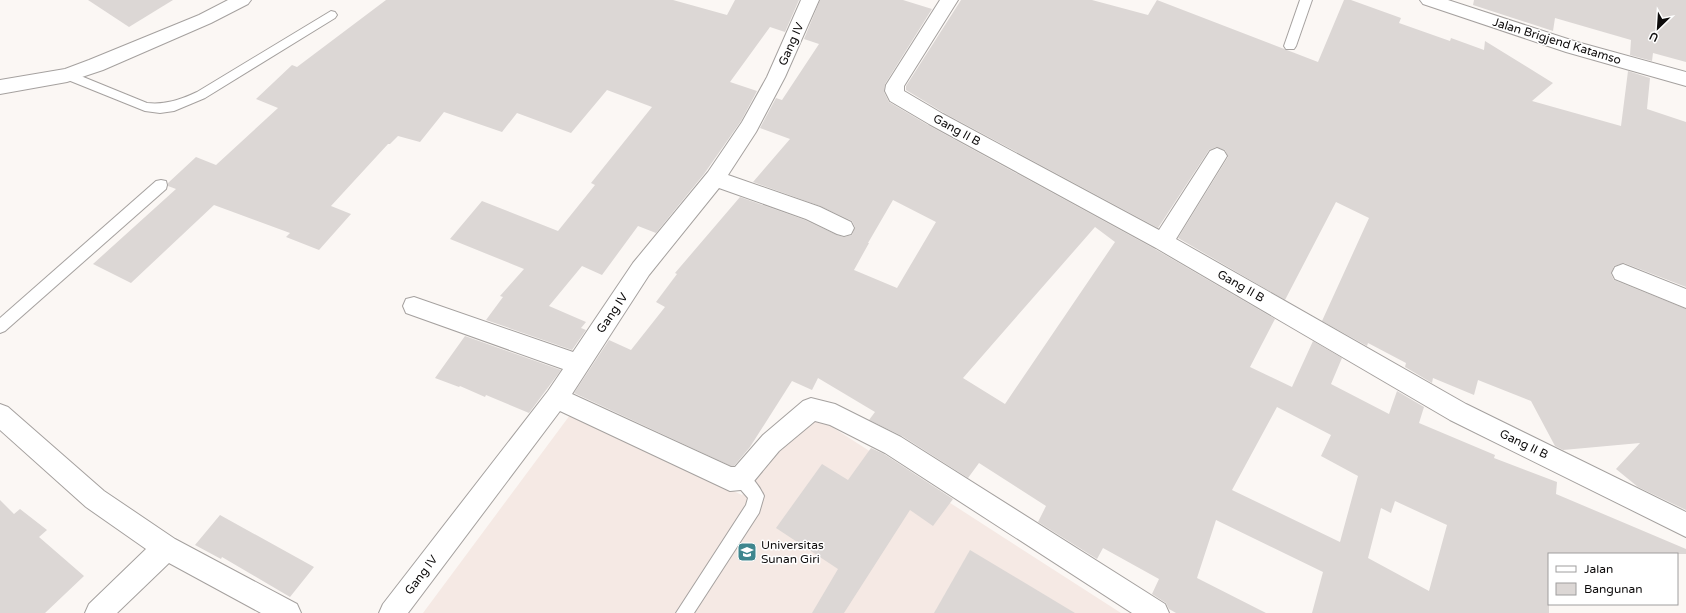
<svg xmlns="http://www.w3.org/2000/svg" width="1686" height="613" font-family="'Varela Round',sans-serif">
  <rect width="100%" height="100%" fill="#fbf7f4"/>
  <path fill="#f5e9e4" d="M812,414L1121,613H423L570,415L742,495Z"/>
  <g fill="#dcd7d5" fill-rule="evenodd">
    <path d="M88,0H173L129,27Z"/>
    <path d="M386,0H673L727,15L735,0H799L785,32L770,27L730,82L757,91L741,121L704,174L656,233L638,226L602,275L582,266L549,306L586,322L581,328L586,330L572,350L486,320L503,297L500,296L524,269L450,239L482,201L558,231L595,185L591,183L652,107L607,90L571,133L517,113L502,132L444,112L420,142L398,136L390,144H388L331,206L351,214L319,250L286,237L290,233L214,205L131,283L93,264L176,189L168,186V183L196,157L216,165L278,108L256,99L292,65L297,67Z"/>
    <path d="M820,0H903L932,9L885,84L884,92L889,102L928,125L1155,249L1275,319L1250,367L1292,387L1313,341L1342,358L1331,384L1389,414L1397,391L1424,407L1419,423L1495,455L1494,458L1557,482L1556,494L1686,549V554H1549V613H1312L1323,572L1216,520L1197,578L1266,613H1176L1169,609L1166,603L1152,594L1159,579L1103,548L1097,559L1038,522L1046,506L979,463L968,478L902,436L869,420L875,412L818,378L812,390L792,381L750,447L734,466H731L574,393L609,340L631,350L665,307L656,302L677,274L675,273L740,197L805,220L837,235L844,237L852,235L855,227L852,221L820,206L753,182L790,139L760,128L776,98L782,100L819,44L804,39ZM893,200L936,222L897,288L854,270L869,243H868ZM1095,227L1115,242L1005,404L963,378ZM1277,407L1331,435L1321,456L1358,476L1340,542L1232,490ZM1395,501L1447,525L1429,591L1368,558L1381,508L1391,513Z"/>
    <path d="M961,0H1092L1148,15L1157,0L1318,62L1344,0H1351L1401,18L1399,23L1450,41L1451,38L1484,50L1485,41L1553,83L1532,101L1621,126L1628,71L1650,78L1647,109L1686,122V287L1624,263L1614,266L1611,274L1614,280L1686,309V510L1638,487L1616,469L1640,443L1563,450L1555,446L1531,401L1478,380L1474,395L1433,378L1432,383L1405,367L1406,363L1368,343L1367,346L1322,321L1369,218L1336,202L1285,300L1178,238L1228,157L1225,150L1216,147L1209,150L1158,228L944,113L906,90V86Z"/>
    <path d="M1474,0H1686V62L1653,53L1652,61L1630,55L1631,40L1555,18L1553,31L1473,5Z"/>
    <path d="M465,336L561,370L529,413L486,395L485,397L460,386L459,387L435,378Z"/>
    <path d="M871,448L884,454L953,499L933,526L910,510L844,613H812L838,569L776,528L822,464L848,480Z"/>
    <path d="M0,500L14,514L20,509L47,530L39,537L84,576L45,613H0Z"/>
    <path d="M220,515L314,567L290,597L222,557L221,559L195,545Z"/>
    <path d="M970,550L1075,613H934Z"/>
  </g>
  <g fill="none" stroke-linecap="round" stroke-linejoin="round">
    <g stroke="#a5a19f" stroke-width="2">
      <g id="lane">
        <path d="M1300,0H1312L1296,46L1294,49H1286L1284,46Z"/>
        <path d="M331,11L335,12L337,15L335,18L205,98L174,111L160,113L145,111L63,78L61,75L63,72L67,71L71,72L147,103C165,105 180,100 197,92Z"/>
        <path d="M161,180L166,181L167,185L166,189L5,331L0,333V318L156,181Z"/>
        <path d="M741,471C751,474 760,487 764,496L759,513L694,613H676L746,505L748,498L735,483L733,478L735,473Z"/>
      </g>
    </g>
    <g stroke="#a5a19f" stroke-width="2">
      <g id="street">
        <path d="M228,0H251L248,4L211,23L103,70L67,82L0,94V80L65,69L89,60L199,15Z"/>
        <path d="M801,0H819L785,77L756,132L728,175L820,207L851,222L854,228L851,234L844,236L837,234L806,219L719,188L649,275L572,394L731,467H735L763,435L803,401L811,398L835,404L901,437L1165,604L1169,613H1132L885,453L830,425L815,421L779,451L750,486L741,490L730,491L560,411L408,613H379L383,604L548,391L563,369L406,313L403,306L406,299L414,297L573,352L633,263L708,172L742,122L767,77Z"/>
        <path d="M940,0H958L904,86V91L943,114L1159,230L1210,151L1217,148L1224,151L1227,156L1224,161L1176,239L1466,404L1686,512V537L1450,420L1156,248L929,124L890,101L885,91L886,85Z"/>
        <path d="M1623,264L1686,289V308L1615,279L1612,273L1615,267Z"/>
        <path d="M0,404L8,407L104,491L175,539L297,604L301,613H261L169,563L117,613H85L89,604L146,549L86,507L0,430Z"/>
      </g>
    </g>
    <g stroke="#a5a19f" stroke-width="2">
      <path id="secondary" d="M1420,0H1448L1577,42L1686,72V86L1566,52L1423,4Z"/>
    </g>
    <use href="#lane" fill="#fff" fill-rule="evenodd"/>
    <use href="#street" fill="#fff" fill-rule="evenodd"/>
    <use href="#secondary" fill="#fff" fill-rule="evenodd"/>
  </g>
  <defs>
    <g id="university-square" transform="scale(1)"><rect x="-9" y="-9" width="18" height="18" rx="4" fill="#3f868e" stroke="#fff"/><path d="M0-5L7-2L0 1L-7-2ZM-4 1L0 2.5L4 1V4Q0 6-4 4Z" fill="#fff"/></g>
  </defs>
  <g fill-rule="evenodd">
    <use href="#university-square" x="747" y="552"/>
  </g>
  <g text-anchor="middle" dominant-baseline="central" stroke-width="3" stroke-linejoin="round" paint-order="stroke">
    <g font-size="12" fill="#0e0c0c" stroke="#fff">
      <text transform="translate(1557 41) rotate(17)">Jalan Brigjend Katamso</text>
      <text transform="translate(791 44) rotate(-66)">Gang IV</text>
      <text transform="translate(957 130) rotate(29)">Gang II B</text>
      <text transform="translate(1241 286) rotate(30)">Gang II B</text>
      <text transform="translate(612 313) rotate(-56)">Gang IV</text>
      <text transform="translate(1524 444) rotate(26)">Gang II B</text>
      <text transform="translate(421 575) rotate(-53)">Gang IV</text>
    </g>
    <g font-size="12" fill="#0e0c0c" stroke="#fff" text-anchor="start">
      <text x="761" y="545">Universitas<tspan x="761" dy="14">Sunan Giri</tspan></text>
    </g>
  </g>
  <rect x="1548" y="553" width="130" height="52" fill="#ffffff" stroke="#9f9e9e"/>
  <rect x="1556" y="566" width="20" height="6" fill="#ffffff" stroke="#9f9e9e"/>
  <text x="1584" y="573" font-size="12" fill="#0e0c0c">Jalan</text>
  <rect x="1556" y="583" width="20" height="12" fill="#dcd7d5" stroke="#9f9e9e"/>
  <text x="1584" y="593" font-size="12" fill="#0e0c0c">Bangunan</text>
  <g transform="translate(1658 28) rotate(205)" stroke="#ffffff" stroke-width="3" paint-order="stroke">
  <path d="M0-3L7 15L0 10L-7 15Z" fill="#0e0c0c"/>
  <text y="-6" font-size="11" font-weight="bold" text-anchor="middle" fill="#0e0c0c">U</text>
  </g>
</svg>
